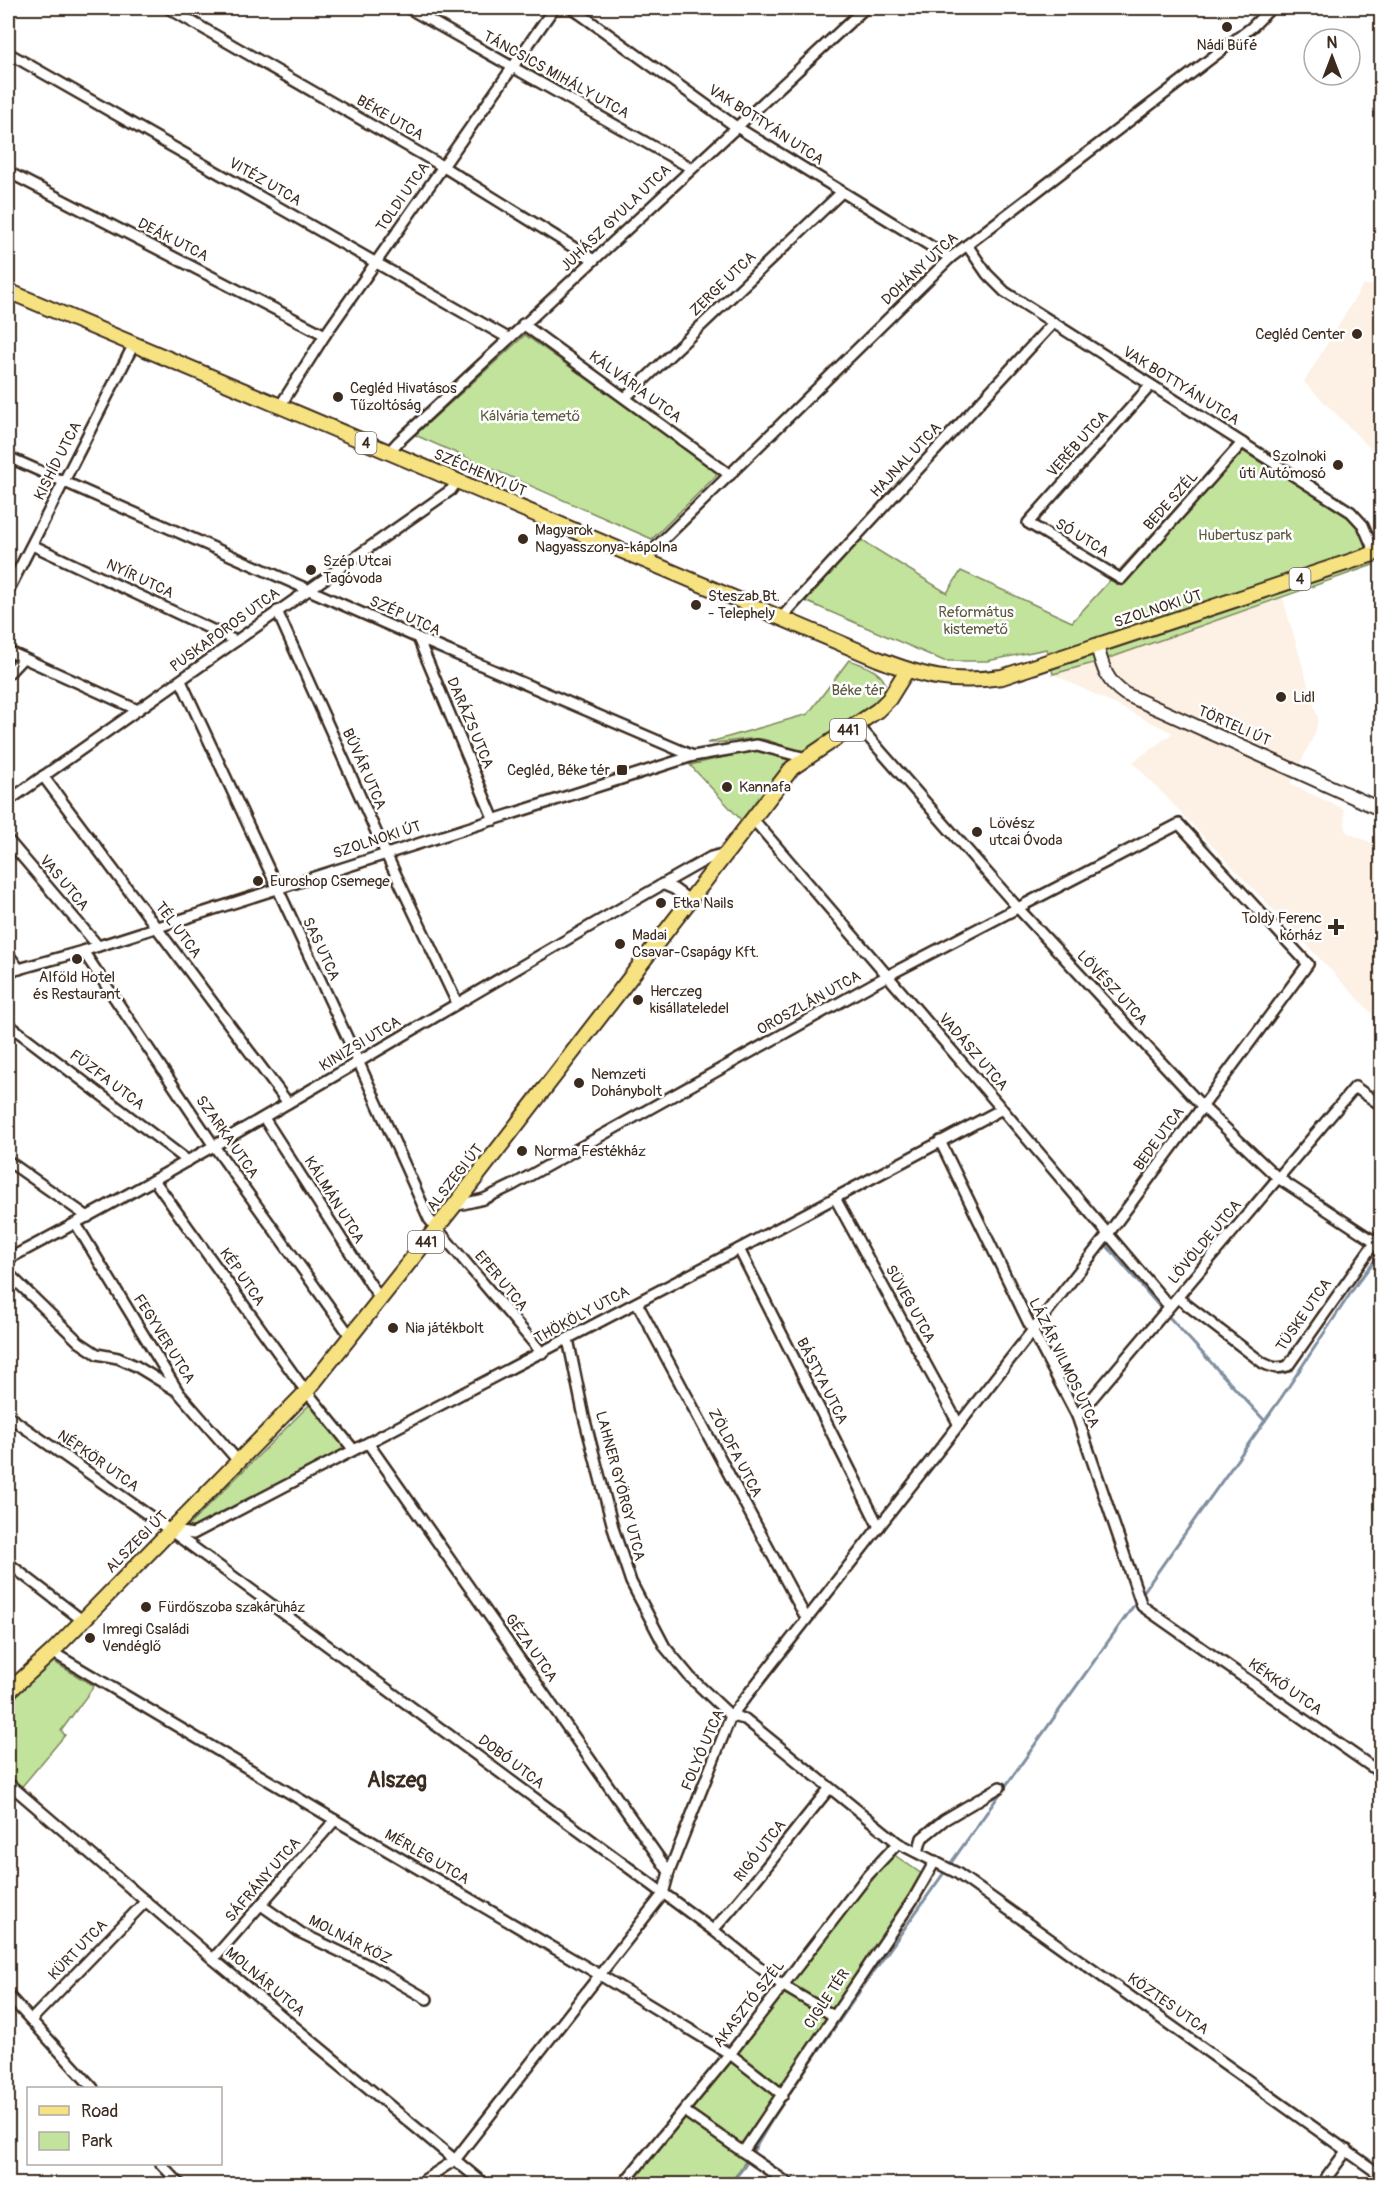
<svg xmlns="http://www.w3.org/2000/svg" width="1389" height="2192" font-family="Pangolin,sans-serif">
  <rect width="100%" height="100%" fill="#fff"/>
  <filter id="ink" filterUnits="userSpaceOnUse"><feTurbulence type="fractalNoise" baseFrequency=".0167" numOctaves="2"/><feDisplacementMap in="SourceGraphic" scale="12" xChannelSelector="R" yChannelSelector="G"/><feConvolveMatrix kernelMatrix="1 2 1 2 8 2 1 2 1" color-interpolation-filters="sRGB"/></filter>
  <g filter="url(#ink)">
    <g fill="#fdf0e4">
      <path d="M1363,285H1381V459L1304,382Z"/>
      <path d="M1282,596L1318,719L1315,733L1290,784L1344,809L1346,832L1381,847V1023L1133,762L1173,733L1053,674L1101,661Z"/>
    </g>
    <g fill="#c1e39c" stroke="#7e865d" stroke-width="1.5">
      <path d="M525,335L719,473L652,539L415,435Z"/>
      <path d="M1233,445L1354,521L1363,537L1373,565L1101,661L1053,674L1047,649L987,661H944L805,601L861,540L947,593L961,571L1072,622Z"/>
      <path d="M849,660C871,667 901,679 876,706C869,715 855,720 846,727C834,734 820,747 806,750C791,754 778,741 762,739C744,737 726,744 707,743L808,714Z"/>
      <path d="M755,750L787,758L789,765L741,820L690,765Z"/>
      <path d="M310,1404L345,1448L196,1527H187Z"/>
      <path d="M49,1659L94,1686L61,1731L65,1735L19,1790L8,1780V1699Z"/>
      <path d="M893,1854L932,1881L730,2184H626Z"/>
    </g>
    <g fill="none" stroke-linecap="round" stroke-linejoin="round">
      <g stroke="#7f8fa0" stroke-width="3">
        <path d="M1107,1246L1159,1306"/>
        <path d="M1170,1318L1265,1421"/>
        <path d="M730,2184L744,2167L780,2106L860,1991L1281,1398L1358,1282L1382,1251"/>
      </g>
      <g stroke="#3b2a1e" stroke-width="14">
        <g id="minor">
          <path d="M168,8L442,166L594,260"/>
          <path d="M408,8L691,168"/>
          <path d="M572,8L735,126L950,258"/>
          <path d="M8,53L508,338"/>
          <path d="M8,172L325,335"/>
          <path d="M967,245L987,274L1005,292L1351,512L1363,525L1375,553"/>
          <path d="M523,324L730,475"/>
          <path d="M1151,385L1028,523L1121,579L1242,443"/>
          <path d="M625,398L842,192"/>
          <path d="M280,406L325,335L554,8"/>
          <path d="M389,452L398,442L865,8"/>
          <path d="M8,457L418,638L693,756"/>
          <path d="M32,545L236,641"/>
          <path d="M645,560L659,544L950,258L1252,27L1271,8"/>
          <path d="M8,591L134,344"/>
          <path d="M277,611L386,854L457,1003"/>
          <path d="M781,618L1053,323"/>
          <path d="M418,638L494,820"/>
          <path d="M8,651L138,710"/>
          <path d="M8,674L23,658"/>
          <path d="M181,681L359,1063L429,1219L542,1353"/>
          <path d="M857,724L1017,907L1202,1106L1278,1178L1374,1241"/>
          <path d="M43,776L288,1103"/>
          <path d="M8,801L451,490L457,481"/>
          <path d="M752,818L1002,1109L1169,1306"/>
          <path d="M8,840L98,946"/>
          <path d="M662,884L674,889L689,900"/>
          <path d="M83,951L214,1146L351,1337"/>
          <path d="M8,954L19,969"/>
          <path d="M8,972L83,951L693,756L757,745L806,758"/>
          <path d="M8,1024L188,1161"/>
          <path d="M264,1118L380,1299"/>
          <path d="M940,1141L1033,1332L1077,1416L1142,1606L1382,1774"/>
          <path d="M8,1161L88,1217"/>
          <path d="M154,1180L299,1382L353,1449"/>
          <path d="M835,1198L959,1425"/>
          <path d="M76,1224L179,1393L239,1462"/>
          <path d="M739,1249L879,1527"/>
          <path d="M8,1259C247,1134 475,989 711,857L726,853"/>
          <path d="M8,1273L79,1342L97,1354L118,1358L136,1366L177,1391"/>
          <path d="M1178,1298L1263,1363C1273,1368 1277,1369 1288,1366L1382,1232"/>
          <path d="M637,1303L806,1618"/>
          <path d="M568,1339L584,1417L614,1531L631,1582L665,1647L690,1677L731,1716L745,1719L898,1843L957,1873L1382,2176"/>
          <path d="M8,1416L171,1531L418,1712L713,1930L782,1985L834,2016"/>
          <path d="M1077,1416L1355,1087L1382,1106"/>
          <path d="M368,1443L669,1872"/>
          <path d="M174,1531L193,1534L739,1249L1002,1109"/>
          <path d="M8,1563L82,1620"/>
          <path d="M52,1652L335,1820L600,1975L730,2054L783,2095"/>
          <path d="M8,1783L213,1959L484,2184"/>
          <path d="M918,1852L922,1838L944,1820L1000,1787"/>
          <path d="M261,1905L301,1933L368,1965L427,1999"/>
          <path d="M713,1930C754,1885 790,1836 829,1789"/>
          <path d="M213,1959L335,1820"/>
          <path d="M8,1995L93,2088"/>
          <path d="M31,2020L146,1901"/>
          <path d="M684,2111L789,2184"/>
          <path d="M743,2152L914,1898L935,1861"/>
          <path d="M161,2164L180,2184"/>
          <path d="M418,2184L455,2160L663,1894L669,1872L731,1716L1108,1234L1308,964L1179,824L887,976L513,1185L484,1199L454,1206"/>
          <path d="M623,2184L730,2054L868,1875L898,1843"/>
          <path d="M1322,2184L1347,2150"/>
        </g>
      </g>
      <g stroke="#3b2a1e" stroke-width="16">
        <path id="secondary" d="M1097,646C1103,668 1106,681 1125,694L1382,810"/>
      </g>
      <g stroke="#3b2a1e" stroke-width="18">
        <g id="primary">
          <path d="M8,291L878,659C924,677 952,684 1002,677L1382,551"/>
          <path d="M8,1692L52,1652L307,1391L454,1206L792,768L878,710L889,699L907,670"/>
        </g>
      </g>
      <use href="#minor" stroke="#fff" stroke-width="9"/>
      <use href="#secondary" stroke="#fff" stroke-width="12"/>
      <use href="#primary" stroke="#f7e281" stroke-width="14"/>
    </g>
  </g>
  <g fill="#3b2a1e" stroke="#fff" stroke-width="2">
    <circle cx="1227" cy="27" r="6"/>
    <circle cx="1357" cy="334" r="6"/>
    <circle cx="338" cy="397" r="6"/>
    <circle cx="1338" cy="465" r="6"/>
    <circle cx="523" cy="539" r="6"/>
    <circle cx="311" cy="570" r="6"/>
    <circle cx="696" cy="605" r="6"/>
    <circle cx="1281" cy="697" r="6"/>
    <rect x="616" y="764" width="12" height="12" rx="3"/>
    <circle cx="727" cy="787" r="6"/>
    <circle cx="977" cy="832" r="6"/>
    <circle cx="258" cy="881" r="6"/>
    <circle cx="661" cy="903" r="6"/>
    <path d="M1333 918h6v6h6v6h-6v6h-6v-6h-6v-6h6z"/>
    <circle cx="620" cy="944" r="6"/>
    <circle cx="77" cy="959" r="6"/>
    <circle cx="638" cy="1000" r="6"/>
    <circle cx="579" cy="1083" r="6"/>
    <circle cx="522" cy="1151" r="6"/>
    <circle cx="393" cy="1328" r="6"/>
    <circle cx="146" cy="1607" r="6"/>
    <circle cx="90" cy="1638" r="6"/>
  </g>
  <g text-anchor="middle" dominant-baseline="central" stroke-width="5" stroke-linejoin="round" paint-order="stroke">
    <g fill="#fff" stroke="#766a62" stroke-width="1.5">
      <rect x="355.5" y="432" width="21" height="22" rx="4.5"/>
      <rect x="1289.5" y="568" width="21" height="22" rx="4.5"/>
      <rect x="830" y="719" width="36" height="22" rx="4.5"/>
      <rect x="408" y="1231" width="36" height="22" rx="4.5"/>
    </g>
    <g font-size="14" font-weight="bold" fill="#3b2a1e">
      <text x="366" y="443">4</text>
      <text x="1300" y="579">4</text>
      <text x="848" y="730">441</text>
      <text x="426" y="1242">441</text>
    </g>
    <g font-size="15" fill="#3b2a1e" stroke="#fff" text-anchor="start">
      <text x="1227" y="45" text-anchor="middle">Nádi Büfé</text>
      <text x="1345" y="334" text-anchor="end">Cegléd Center</text>
      <text x="350" y="388">Cegléd Hivatásos<tspan x="350" dy="17">Tűzoltóság</tspan></text>
      <text x="1326" y="456" text-anchor="end">Szolnoki<tspan x="1326" dy="17">úti Autómosó</tspan></text>
      <text x="535" y="530">Magyarok<tspan x="535" dy="17">Nagyasszonya-kápolna</tspan></text>
      <text x="323" y="561">Szép Utcai<tspan x="323" dy="17">Tagóvoda</tspan></text>
      <text x="708" y="596">Steszab Bt.<tspan x="708" dy="17">- Telephely</tspan></text>
      <text x="1293" y="697">Lidl</text>
      <text x="610" y="770" text-anchor="end">Cegléd, Béke tér</text>
      <text x="739" y="787">Kannafa</text>
      <text x="989" y="823">Lövész<tspan x="989" dy="17">utcai Óvoda</tspan></text>
      <text x="270" y="881">Euroshop Csemege</text>
      <text x="673" y="903">Etka Nails</text>
      <text x="1322" y="918" text-anchor="end">Toldy Ferenc<tspan x="1322" dy="17">kórház</tspan></text>
      <text x="632" y="935">Madai<tspan x="632" dy="17">Csavar-Csapágy Kft.</tspan></text>
      <text x="77" y="977" text-anchor="middle">Alföld Hotel<tspan x="77" dy="17">és Restaurant</tspan></text>
      <text x="650" y="991">Herczeg<tspan x="650" dy="17">kisállateledel</tspan></text>
      <text x="591" y="1074">Nemzeti<tspan x="591" dy="17">Dohánybolt</tspan></text>
      <text x="534" y="1151">Norma Festékház</text>
      <text x="405" y="1328">Nia játékbolt</text>
      <text x="158" y="1607">Fürdőszoba szakáruház</text>
      <text x="102" y="1629">Imregi Családi<tspan x="102" dy="17">Vendéglő</tspan></text>
    </g>
    <g font-size="15" fill="#3b2a1e" stroke="#fff">
      <text transform="translate(556 75) rotate(29)">TÁNCSICS MIHÁLY UTCA</text>
      <text transform="translate(390 118) rotate(30)">BÉKE UTCA</text>
      <text transform="translate(766 125) rotate(33)">VAK BOTTYÁN UTCA</text>
      <text transform="translate(265 182) rotate(30)">VITÉZ UTCA</text>
      <text transform="translate(403 197) rotate(-55)">TOLDI UTCA</text>
      <text transform="translate(616 218) rotate(-44)">JUHÁSZ GYULA UTCA</text>
      <text transform="translate(173 240) rotate(27)">DEÁK UTCA</text>
      <text transform="translate(920 269) rotate(-43)">DOHÁNY UTCA</text>
      <text transform="translate(723 284) rotate(-44)">ZERGE UTCA</text>
      <text transform="translate(1181 386) rotate(32)">VAK BOTTYÁN UTCA</text>
      <text transform="translate(635 387) rotate(36)">KÁLVÁRIA UTCA</text>
      <text transform="translate(1078 444) rotate(-48)">VERÉB UTCA</text>
      <text transform="translate(906 460) rotate(-47)">HAJNAL UTCA</text>
      <text transform="translate(58 461) rotate(-63)">KISHÍD UTCA</text>
      <text transform="translate(480 473) rotate(23)">SZÉCHENYI ÚT</text>
      <text transform="translate(1171 501) rotate(-48)">BEDE SZÉL</text>
      <text transform="translate(1082 538) rotate(31)">SÓ UTCA</text>
      <text transform="translate(140 579) rotate(25)">NYÍR UTCA</text>
      <text transform="translate(1158 609) rotate(-18)">SZOLNOKI ÚT</text>
      <text transform="translate(405 616) rotate(24)">SZÉP UTCA</text>
      <text transform="translate(225 630) rotate(-36)">PUSKAPOROS UTCA</text>
      <text transform="translate(470 723) rotate(67)">DARÁZS UTCA</text>
      <text transform="translate(1234 726) rotate(24)">TÖRTELI ÚT</text>
      <text transform="translate(364 769) rotate(66)">BÚVÁR UTCA</text>
      <text transform="translate(377 840) rotate(-18)">SZOLNOKI ÚT</text>
      <text transform="translate(64 883) rotate(50)">VAS UTCA</text>
      <text transform="translate(178 930) rotate(53)">TÉL UTCA</text>
      <text transform="translate(321 949) rotate(65)">SAS UTCA</text>
      <text transform="translate(1112 988) rotate(47)">LÖVÉSZ UTCA</text>
      <text transform="translate(809 1003) rotate(-29)">OROSZLÁN UTCA</text>
      <text transform="translate(360 1044) rotate(-31)">KINIZSI UTCA</text>
      <text transform="translate(973 1052) rotate(49)">VADÁSZ UTCA</text>
      <text transform="translate(107 1080) rotate(37)">FŰZFA UTCA</text>
      <text transform="translate(227 1137) rotate(55)">SZARKA UTCA</text>
      <text transform="translate(1159 1139) rotate(-54)">BEDE UTCA</text>
      <text transform="translate(455 1178) rotate(-52)">ALSZEGI ÚT</text>
      <text transform="translate(334 1200) rotate(58)">KÁLMÁN UTCA</text>
      <text transform="translate(1205 1242) rotate(-50)">LÖVÖLDE UTCA</text>
      <text transform="translate(242 1277) rotate(55)">KÉP UTCA</text>
      <text transform="translate(501 1281) rotate(50)">EPER UTCA</text>
      <text transform="translate(910 1304) rotate(61)">SÜVEG UTCA</text>
      <text transform="translate(582 1315) rotate(-28)">THÖKÖLY UTCA</text>
      <text transform="translate(1304 1315) rotate(-55)">TÜSKE UTCA</text>
      <text transform="translate(164 1339) rotate(58)">FEGYVER UTCA</text>
      <text transform="translate(1064 1363) rotate(64)">LÁZÁR VILMOS UTCA</text>
      <text transform="translate(822 1381) rotate(63)">BÁSTYA UTCA</text>
      <text transform="translate(735 1453) rotate(62)">ZÖLDFA UTCA</text>
      <text transform="translate(98 1461) rotate(35)">NÉPKÖR UTCA</text>
      <text transform="translate(620 1486) rotate(75)">LAHNER GYÖRGY UTCA</text>
      <text transform="translate(137 1542) rotate(-45)">ALSZEGI ÚT</text>
      <text transform="translate(531 1648) rotate(55)">GÉZA UTCA</text>
      <text transform="translate(1285 1687) rotate(35)">KÉKKŐ UTCA</text>
      <text transform="translate(703 1750) rotate(-67)">FOLYÓ UTCA</text>
      <text transform="translate(511 1762) rotate(37)">DOBÓ UTCA</text>
      <text transform="translate(760 1851) rotate(-52)">RIGÓ UTCA</text>
      <text transform="translate(427 1857) rotate(30)">MÉRLEG UTCA</text>
      <text transform="translate(263 1880) rotate(-49)">SÁFRÁNY UTCA</text>
      <text transform="translate(350 1940) rotate(27)">MOLNÁR KÖZ</text>
      <text transform="translate(78 1950) rotate(-46)">KÜRT UTCA</text>
      <text transform="translate(265 1982) rotate(40)">MOLNÁR UTCA</text>
      <text transform="translate(827 1999) rotate(-56)">CIGLE TÉR</text>
      <text transform="translate(749 2004) rotate(-52)">AKASZTÓ SZÉL</text>
      <text transform="translate(1168 2004) rotate(35)">KÖZTES UTCA</text>
    </g>
    <g font-size="15" fill="#5c583e" stroke="#fff">
      <text x="530" y="416">Kálvária temető</text>
      <text x="1245" y="535">Hubertusz park</text>
      <text x="976" y="612">Református<tspan x="976" dy="17">kistemető</tspan></text>
      <text x="858" y="690">Béke tér</text>
    </g>
    <g font-size="21" font-weight="bold" fill="#3b2a1e" stroke="#fff">
      <text x="397" y="1780">Alszeg</text>
    </g>
  </g>
  <rect width="1389" height="2192" fill="none" stroke="#fff" stroke-width="30"/>
  <rect x="15" y="15" width="1359" height="2162" fill="none" stroke="#3b2a1e" stroke-width="2" filter="url(#ink)"/>
  <rect x="27" y="2087" width="195" height="78" fill="#ffffff" stroke="#b1aaa5" stroke-width="1.5"/>
  <rect x="39" y="2106" width="30" height="9" fill="#f7e281" stroke="#b1aaa5" stroke-width="1.5"/>
  <text x="81" y="2117" font-size="18" fill="#3b2a1e">Road</text>
  <rect x="39" y="2132" width="30" height="18" fill="#c1e39c" stroke="#b1aaa5" stroke-width="1.5"/>
  <text x="81" y="2147" font-size="18" fill="#3b2a1e">Park</text>
  <g transform="translate(1332 57)"><circle r="28" fill="#ffffff" stroke="#b1aaa5" stroke-width="1.5"/>
  <path d="M0-4.5L10 22L0 15L-10 22Z" fill="#3b2a1e"/>
  <text y="-9" font-size="16" font-weight="bold" text-anchor="middle" fill="#3b2a1e">N</text>
  </g>
</svg>
